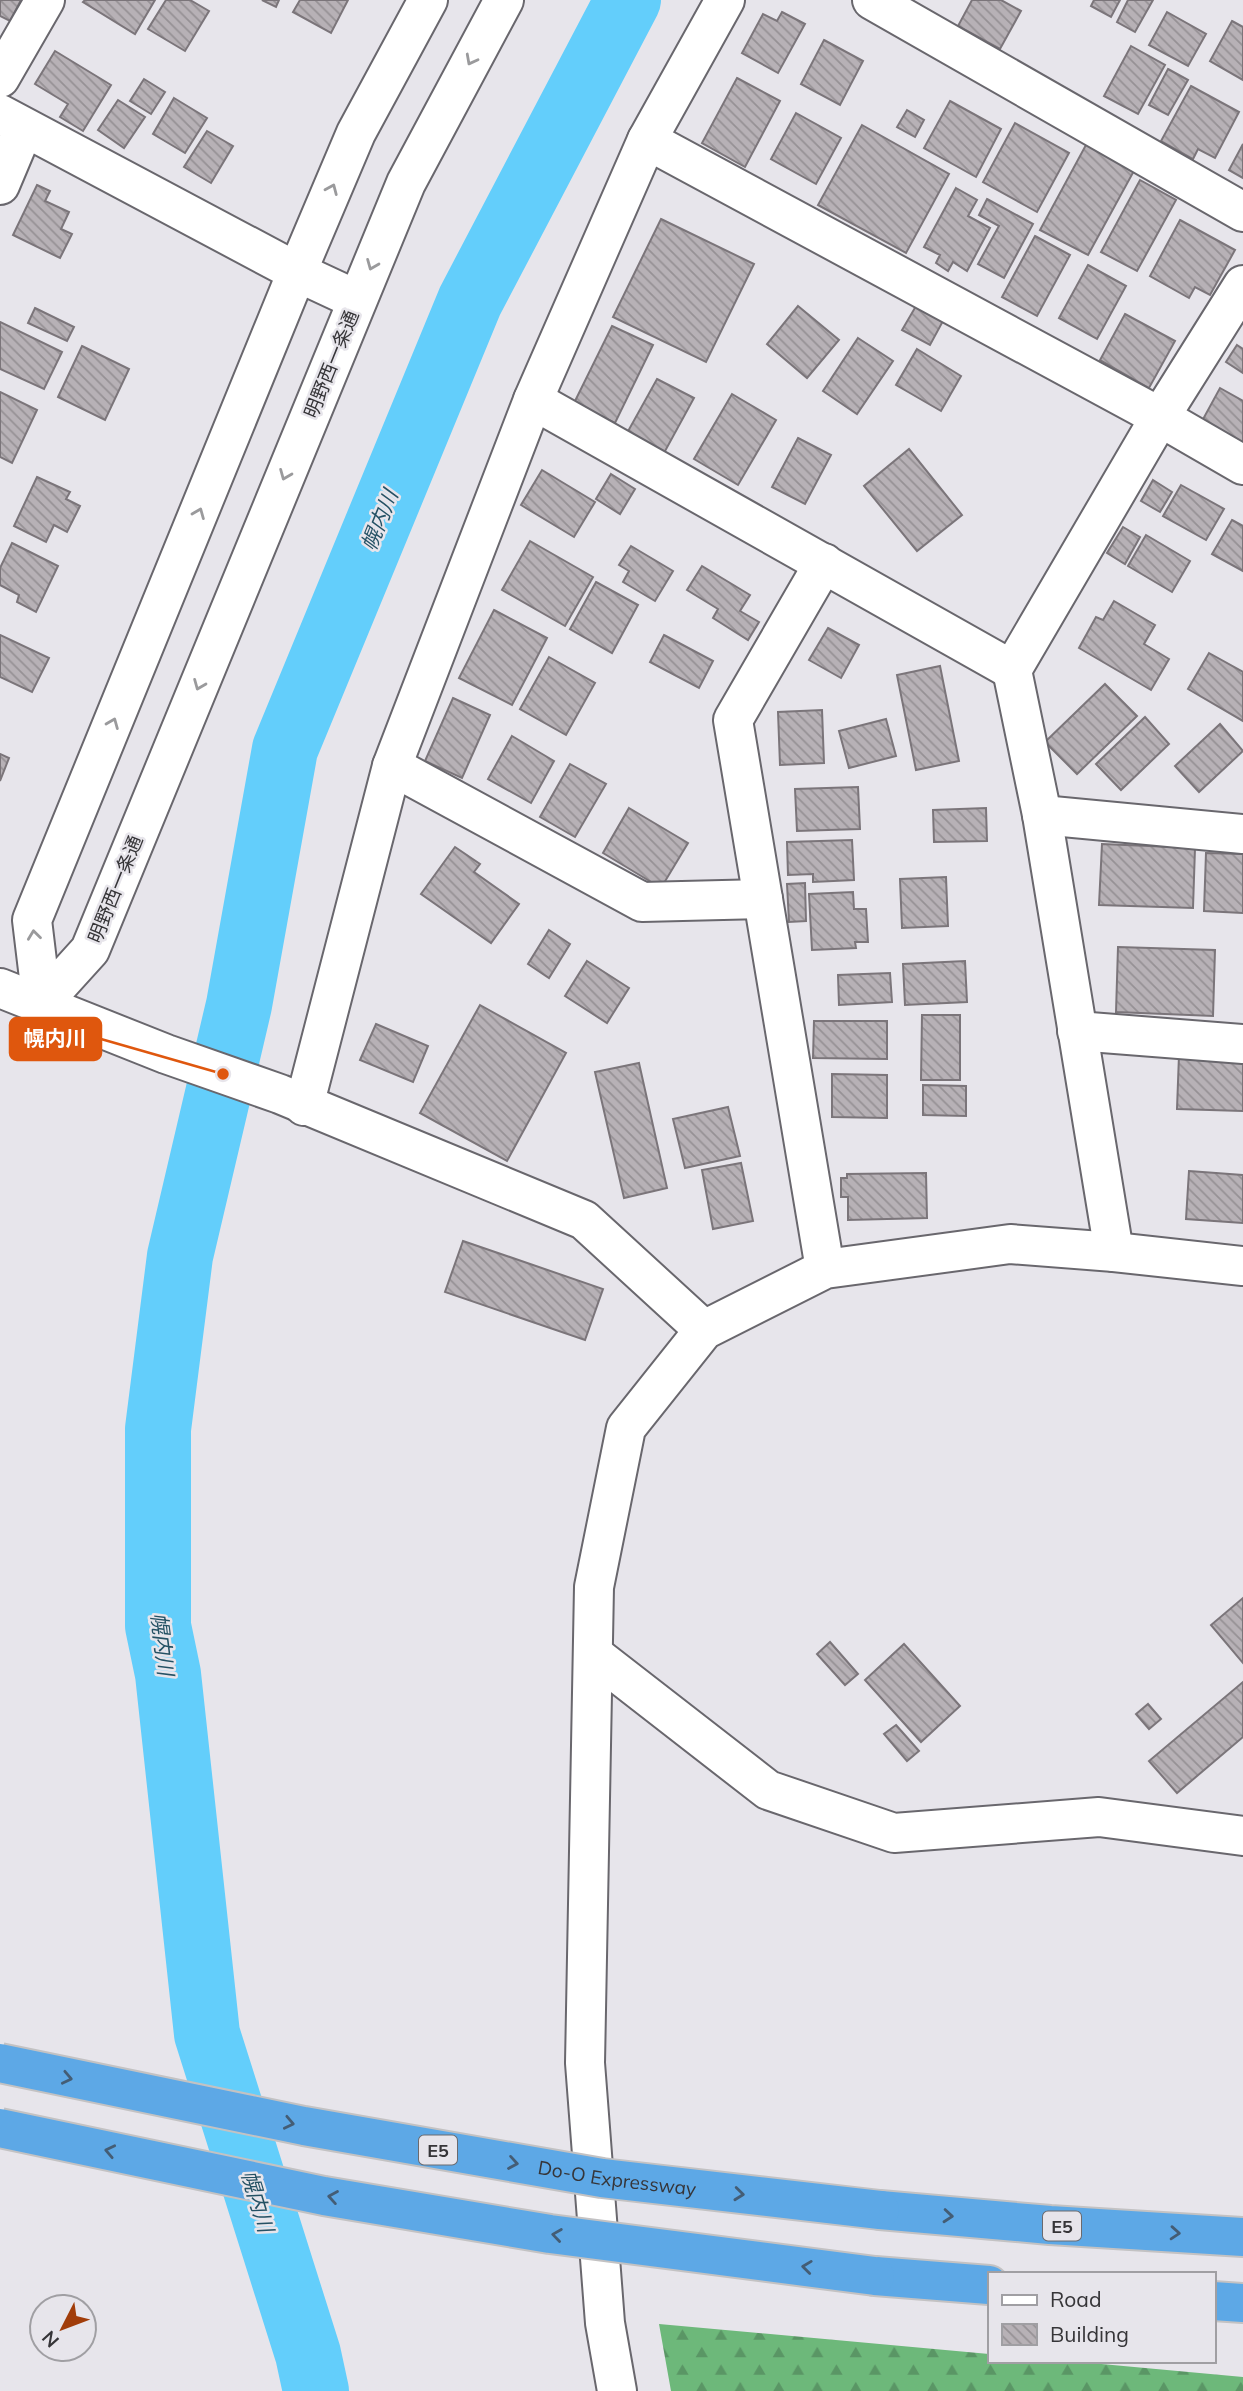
<svg xmlns="http://www.w3.org/2000/svg" width="1243" height="2391" font-family="Mulish,'Noto Sans JP',sans-serif">
  <defs>
    <pattern id="forest-firs" width="22" height="20" patternUnits="userSpaceOnUse" patternTransform="scale(1.75)"><rect width="22" height="20" fill="#6db87a"/><path d="M5 1l3.5 6h-7zM16 11l3.5 6h-7z" fill="#5a9665"/></pattern>
    <pattern id="building-back-hatch" width="6" height="6" patternUnits="userSpaceOnUse" patternTransform="scale(1.75)"><rect width="6" height="6" fill="#b7b1b6"/><path d="M-1 5l2 2M0 0l6 6M5-1l2 2" fill="none" stroke="#969195"/></pattern>
  </defs>
  <rect width="100%" height="100%" fill="#e7e5eb"/>
  <path fill="url(#forest-firs)" d="M659,2324L989,2354V2361H1069L1243,2377V2391H671Z"/>
  <g fill="none" stroke-linecap="round" stroke-linejoin="round">
    <path stroke="#63cefb" stroke-width="66" d="M316,2391L308,2354L207,2034L168,1674L158,1626V1429L180,1256L239,1005L285,749L470,301L628,0"/>
  </g>
  <g fill="url(#building-back-hatch)" stroke="#7b757a" stroke-width="2">
    <path d="M0,0H21L10,21L0,16Z"/>
    <path d="M85,0H155L135,34L83,2Z"/>
    <path d="M166,0H190L209,11L185,51L148,29Z"/>
    <path d="M262,0H279L276,7Z"/>
    <path d="M300,0H348L331,33L293,12Z"/>
    <path d="M972,0H1001L1021,11L1000,49L958,26Z"/>
    <path d="M1094,0H1120L1111,17L1091,6Z"/>
    <path d="M1128,0H1153L1135,32L1117,22Z"/>
    <path d="M782,12L805,24L778,73L742,53L763,14L777,21Z"/>
    <path d="M1167,12L1206,34L1188,66L1149,45Z"/>
    <path d="M1232,21L1243,27V80L1210,61Z"/>
    <path d="M824,40L863,61L840,105L801,84Z"/>
    <path d="M1131,46L1165,65L1138,114L1104,96Z"/>
    <path d="M55,51L111,85L83,131L60,117L68,104L35,84Z"/>
    <path d="M1168,69L1188,80L1168,115L1149,105Z"/>
    <path d="M737,78L780,101L745,167L702,143Z"/>
    <path d="M144,79L165,92L151,114L130,101Z"/>
    <path d="M1191,86L1239,112L1215,158L1198,149L1193,159L1161,141Z"/>
    <path d="M174,98L207,118L185,153L153,134Z"/>
    <path d="M118,100L145,117L124,148L98,130Z"/>
    <path d="M950,101L1001,129L976,177L924,148Z"/>
    <path d="M907,110L924,120L915,137L897,127Z"/>
    <path d="M796,113L841,138L816,184L771,159Z"/>
    <path d="M1015,123L1069,153L1037,212L983,182Z"/>
    <path d="M862,125L949,174L906,253L818,205Z"/>
    <path d="M207,131L233,146L211,183L184,167Z"/>
    <path d="M1087,143L1135,169L1088,255L1040,230Z"/>
    <path d="M1243,144V178L1229,170Z"/>
    <path d="M1140,180L1176,200L1137,271L1101,252Z"/>
    <path d="M37,185L50,191L45,201L69,212L61,229L72,234L60,258L13,235Z"/>
    <path d="M956,188L977,200L968,216L990,228L967,271L953,262L948,271L936,263L940,255L924,247Z"/>
    <path d="M987,199L1033,224L1004,278L978,264L999,226L979,215Z"/>
    <path d="M661,219L754,264L706,362L613,317Z"/>
    <path d="M1180,220L1235,250L1210,295L1195,287L1189,298L1150,276Z"/>
    <path d="M1035,236L1070,255L1037,316L1002,297Z"/>
    <path d="M1088,265L1126,286L1097,339L1059,318Z"/>
    <path d="M798,306L839,340L807,378L767,344Z"/>
    <path d="M916,306L943,321L930,345L902,330Z"/>
    <path d="M35,308L74,327L67,341L28,323Z"/>
    <path d="M1125,314L1175,341L1149,388L1100,360Z"/>
    <path d="M0,322L62,352L44,389L0,369Z"/>
    <path d="M612,326L653,345L615,423L574,403Z"/>
    <path d="M858,338L893,361L857,414L823,391Z"/>
    <path d="M1237,345L1243,349V373L1226,362Z"/>
    <path d="M82,346L129,369L105,420L58,397Z"/>
    <path d="M917,349L961,376L941,411L896,385Z"/>
    <path d="M657,379L694,398L664,453L627,433Z"/>
    <path d="M1220,388L1243,401V443L1202,421Z"/>
    <path d="M0,392L37,410L12,463L0,457Z"/>
    <path d="M732,394L776,420L738,485L694,459Z"/>
    <path d="M798,438L831,455L805,504L772,487Z"/>
    <path d="M909,449L962,515L917,551L864,486Z"/>
    <path d="M542,470L595,502L574,537L521,505Z"/>
    <path d="M611,474L635,489L620,514L596,499Z"/>
    <path d="M37,477L70,492L66,499L80,506L67,532L54,525L46,542L14,526Z"/>
    <path d="M1153,480L1172,492L1160,512L1141,501Z"/>
    <path d="M1181,485L1224,509L1206,540L1163,516Z"/>
    <path d="M1232,520L1243,526V571L1212,554Z"/>
    <path d="M1123,527L1140,537L1125,564L1107,553Z"/>
    <path d="M1146,535L1190,561L1172,592L1128,566Z"/>
    <path d="M530,541L593,577L565,626L502,590Z"/>
    <path d="M12,543L58,566L36,612L17,602L19,595L0,585V568Z"/>
    <path d="M631,546L673,571L655,601L623,582L629,571L619,565Z"/>
    <path d="M702,566L750,595L740,611L759,622L748,640L713,618L718,609L687,590Z"/>
    <path d="M596,582L638,605L612,653L570,629Z"/>
    <path d="M1114,601L1155,625L1144,644L1169,659L1151,690L1079,648L1096,617L1103,620Z"/>
    <path d="M494,610L547,638L512,705L459,678Z"/>
    <path d="M828,628L859,645L841,678L809,660Z"/>
    <path d="M0,635L49,658L32,692L0,677Z"/>
    <path d="M664,635L713,661L699,688L650,662Z"/>
    <path d="M1209,653L1243,672V721L1188,689Z"/>
    <path d="M549,657L595,683L566,735L520,709Z"/>
    <path d="M940,666L959,761L916,770L897,675Z"/>
    <path d="M1105,684L1137,716L1077,774L1045,742Z"/>
    <path d="M453,698L490,715L462,778L425,761Z"/>
    <path d="M822,710L824,763L780,765L778,712Z"/>
    <path d="M1145,717L1169,744L1121,790L1096,764Z"/>
    <path d="M886,719L896,756L849,768L839,731Z"/>
    <path d="M1220,724L1243,751L1199,792L1175,766Z"/>
    <path d="M512,736L554,761L531,803L488,779Z"/>
    <path d="M0,754L9,758L0,781Z"/>
    <path d="M570,764L606,784L575,837L540,817Z"/>
    <path d="M858,787L860,829L797,831L795,789Z"/>
    <path d="M629,808L688,843L661,888L603,853Z"/>
    <path d="M986,808L987,841L934,842L933,810Z"/>
    <path d="M852,840L854,880L813,882V874L788,875L787,842Z"/>
    <path d="M1102,844L1195,848L1193,908L1099,905Z"/>
    <path d="M455,847L480,864L474,872L519,904L491,943L421,894Z"/>
    <path d="M1206,853L1243,854V913L1204,911Z"/>
    <path d="M946,877L948,926L902,928L900,879Z"/>
    <path d="M805,883L806,921L789,922L787,884Z"/>
    <path d="M853,892L854,909H866L868,942H855L856,948L812,950L809,894Z"/>
    <path d="M549,930L570,944L549,978L528,964Z"/>
    <path d="M1118,947L1215,950L1213,1016L1116,1012Z"/>
    <path d="M587,961L629,988L607,1023L565,996Z"/>
    <path d="M965,961L967,1002L905,1005L903,964Z"/>
    <path d="M890,973L892,1002L839,1005L838,975Z"/>
    <path d="M480,1005L566,1053L507,1161L420,1113Z"/>
    <path d="M922,1015H960V1080H921Z"/>
    <path d="M814,1021H887V1059L813,1058Z"/>
    <path d="M376,1024L428,1046L413,1082L360,1060Z"/>
    <path d="M1179,1055L1243,1058V1111L1177,1109Z"/>
    <path d="M639,1063L667,1188L624,1198L595,1072Z"/>
    <path d="M832,1074L887,1075V1118L832,1117Z"/>
    <path d="M923,1085L966,1086V1116L923,1115Z"/>
    <path d="M728,1107L740,1156L685,1168L673,1119Z"/>
    <path d="M741,1163L753,1221L713,1229L702,1170Z"/>
    <path d="M1189,1171L1243,1175V1223L1186,1219Z"/>
    <path d="M926,1173L927,1218L848,1220V1197H841V1178H847V1174Z"/>
    <path d="M463,1241L603,1289L585,1340L445,1292Z"/>
    <path d="M1243,1598V1663L1211,1625Z"/>
    <path d="M830,1642L858,1674L845,1685L817,1654Z"/>
    <path d="M904,1644L960,1706L921,1742L865,1680Z"/>
    <path d="M1243,1682V1737L1177,1793L1149,1761Z"/>
    <path d="M1148,1704L1161,1719L1149,1729L1136,1714Z"/>
    <path d="M896,1725L919,1751L907,1761L884,1734Z"/>
  </g>
  <g fill="none" stroke-linecap="round" stroke-linejoin="round">
    <g stroke="#69676d" stroke-width="42">
      <g id="minor">
        <path d="M872,0L1243,212"/>
        <path d="M0,78L45,0"/>
        <path d="M0,114L297,272L357,300"/>
        <path d="M647,140L1160,417L1243,465"/>
        <path d="M0,185L24,128"/>
        <path d="M533,400L1012,670"/>
        <path d="M824,563L733,720L825,1269"/>
        <path d="M392,766L642,902L763,899"/>
        <path d="M1042,815L1243,834"/>
        <path d="M0,988L166,1054L280,1094L584,1220L704,1330"/>
        <path d="M42,1003L90,950L406,183L504,0"/>
        <path d="M42,1003L32,920L297,272L356,133L428,0"/>
        <path d="M1077,1031L1243,1044"/>
        <path d="M304,1106L392,766L533,400L647,140L725,0"/>
        <path d="M1114,1252L1042,815L1012,670L1160,417L1243,285"/>
        <path d="M593,1654L768,1790L894,1833L1099,1817L1243,1836"/>
        <path d="M617,2391L605,2323L585,2063L594,1587L626,1428L704,1330L825,1269L1010,1244L1114,1252L1243,1266"/>
      </g>
    </g>
    <g stroke="#c3c2c3" stroke-width="42">
      <g id="highway">
        <path d="M880,2210L1050,2225L1243,2237"/>
        <path d="M875,2276L989,2285"/>
        <path d="M1213,2301L1243,2303"/>
      </g>
    </g>
    <use href="#minor" stroke="#fff" stroke-width="38"/>
    <use href="#highway" stroke="#5da8e6" stroke-width="38"/>
    <g stroke="#c3c2c3" stroke-width="42" stroke-linecap="butt">
      <g id="highway-bridge">
        <path id="s1" d="M0,2063L304,2126L602,2178L880,2210"/>
        <path d="M0,2128L324,2196L550,2234L875,2276"/>
      </g>
    </g>
    <use href="#highway-bridge" stroke="#5da8e6" stroke-width="38"/>
  </g>
  <defs><path id="oneway-chevron" d="M-2-3.5L2.5 0L-2 3.5" fill="none" stroke-width="1.6" stroke-linecap="round" stroke-linejoin="round" transform="scale(1.75)"/></defs>
  <g stroke="#9a9a9c">
    <use href="#oneway-chevron" transform="translate(471 60) rotate(118)"/>
    <use href="#oneway-chevron" transform="translate(332 189) rotate(-67)"/>
    <use href="#oneway-chevron" transform="translate(372 265) rotate(112)"/>
    <use href="#oneway-chevron" transform="translate(285 475) rotate(112)"/>
    <use href="#oneway-chevron" transform="translate(199 513) rotate(-68)"/>
    <use href="#oneway-chevron" transform="translate(199 685) rotate(112)"/>
    <use href="#oneway-chevron" transform="translate(113 723) rotate(-68)"/>
    <use href="#oneway-chevron" transform="translate(34 935) rotate(-97)"/>
  </g>
  <g stroke="#445d75">
    <use href="#oneway-chevron" transform="translate(67 2078) rotate(12)"/>
    <use href="#oneway-chevron" transform="translate(289 2123) rotate(12)"/>
    <use href="#oneway-chevron" transform="translate(110 2151) rotate(-168)"/>
    <use href="#oneway-chevron" transform="translate(513 2163) rotate(10)"/>
    <use href="#oneway-chevron" transform="translate(739 2194) rotate(6)"/>
    <use href="#oneway-chevron" transform="translate(333 2197) rotate(-170)"/>
    <use href="#oneway-chevron" transform="translate(948 2216) rotate(5)"/>
    <use href="#oneway-chevron" transform="translate(1175 2233) rotate(4)"/>
    <use href="#oneway-chevron" transform="translate(557 2235) rotate(-172)"/>
    <use href="#oneway-chevron" transform="translate(807 2267) rotate(-173)"/>
  </g>
  <g text-anchor="middle" dominant-baseline="central" stroke-width="5" stroke-linejoin="round" paint-order="stroke">
    <g fill="#e7e5eb" stroke="#6b6a6e" stroke-width="2">
      <rect x="419" y="2135.5" width="38" height="29" rx="5"/>
      <rect x="1043" y="2211.5" width="38" height="29" rx="5"/>
    </g>
    <g font-size="18" font-weight="bold" fill="#363538">
      <text x="438" y="2150">E5</text>
      <text x="1062" y="2226">E5</text>
    </g>
    <g font-size="19" fill="#363538" stroke="#e7e5eb">
      <text transform="translate(331 364) rotate(-68)">明野西一条通</text>
      <text transform="translate(115 889) rotate(-68)">明野西一条通</text>
      <text stroke="none"><textPath href="#s1" startOffset="628">Do-O Expressway</textPath></text>
    </g>
    <g font-size="21" font-style="italic" fill="#245164" stroke="#e7e5eb">
      <text transform="translate(379 520) rotate(-68)">幌内川</text>
      <text transform="translate(163 1644) rotate(83)">幌内川</text>
      <text transform="translate(258 2201) rotate(73)">幌内川</text>
    </g>
  </g>
  <path fill="none" stroke="#df570e" stroke-width="2.5" d="M223 1074L101 1039"/>
  <circle fill="#df570e" stroke="#e7e5eb" stroke-width="2.5" cx="223" cy="1074" r="7"/>
  <rect fill="#df570e" stroke="#df570e" stroke-width="2.5" x="10" y="1018" width="91" height="42" rx="7"/>
  <g font-size="21" text-anchor="middle" font-weight="bold" fill="#fff">
    <text x="55" y="1046">幌内川</text>
  </g>
  <rect x="988" y="2272" width="228" height="91" fill="#e7e5eb" stroke="#a09fa3" stroke-width="2"/>
  <rect x="1002" y="2295" width="35" height="10" fill="#ffffff" stroke="#a09fa3" stroke-width="2"/>
  <text x="1050" y="2307" font-size="21" fill="#363538">Road</text>
  <rect x="1002" y="2324" width="35" height="21" fill="url(#building-back-hatch)" stroke="#a09fa3" stroke-width="2"/>
  <text x="1050" y="2342" font-size="21" fill="#363538">Building</text>
  <g transform="translate(63 2328) rotate(228)"><circle r="33" fill="#e7e5eb" stroke="#a09fa3" stroke-width="2"/>
  <path d="M0-5L12 26L0 18L-12 26Z" fill="#a13d0a"/>
  <text y="-10" font-size="19" font-weight="bold" text-anchor="middle" fill="#363538">N</text>
  </g>
</svg>
